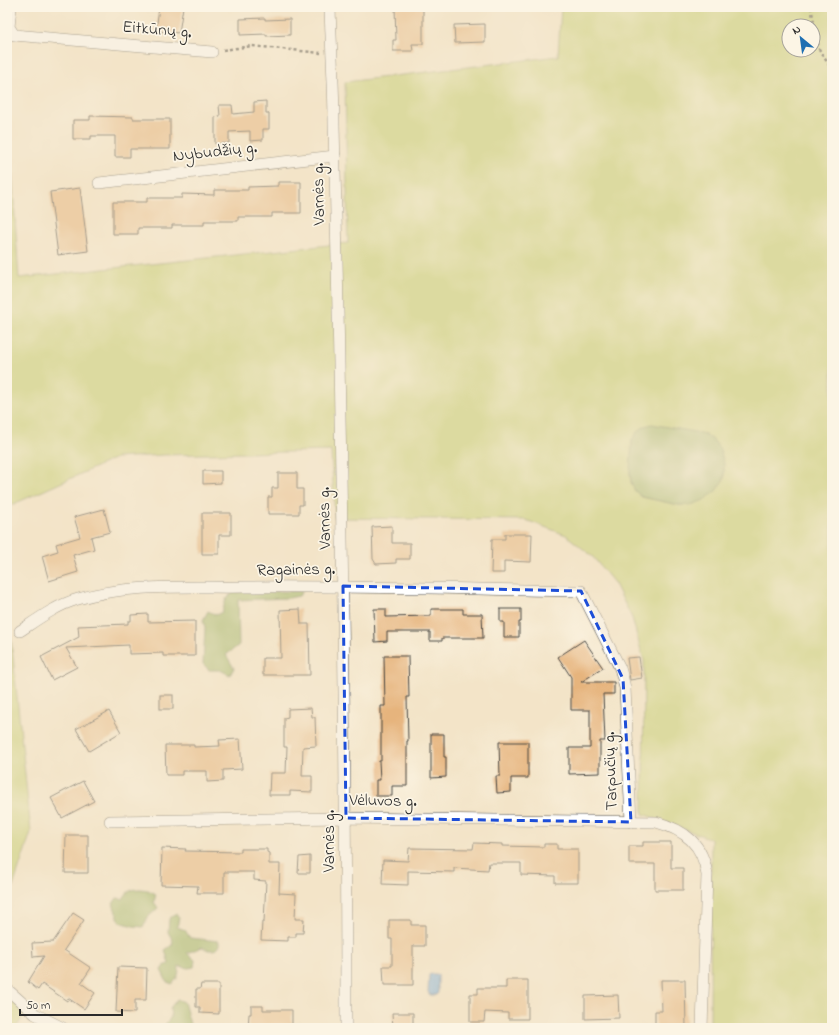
<svg xmlns="http://www.w3.org/2000/svg" width="839" height="1035" font-family="'Indie Flower',sans-serif">
  <rect width="100%" height="100%" fill="#fcf5e5"/>
  <filter id="ink" filterUnits="userSpaceOnUse"><feTurbulence type="fractalNoise" baseFrequency=".025" numOctaves="2"/><feDisplacementMap in="SourceGraphic" scale="8" xChannelSelector="R" yChannelSelector="G"/><feConvolveMatrix kernelMatrix="1 2 1 2 8 2 1 2 1" color-interpolation-filters="sRGB"/></filter>
  <filter id="wash" filterUnits="userSpaceOnUse"><feTurbulence type="fractalNoise" baseFrequency=".012" numOctaves="4" result="noise"/><feDisplacementMap in="SourceGraphic" scale="16" xChannelSelector="R" yChannelSelector="G"/><feGaussianBlur stdDeviation="0.9" result="paint"/><feColorMatrix in="noise" values="0 0 0 0 0 0 0 0 0 0 0 0 0 0 0 0 0 1.4 0 .05"/><feComposite in="paint" operator="in"/></filter>
  <g filter="url(#wash)">
    <rect width="100%" height="100%" fill="#f3e4c8"/>
    <g fill="#c2cf70" stroke="#767d4e" fill-rule="evenodd">
      <path d="M561,7H832V1028H710L711,839L643,814L644,661L632,618L615,584L593,557L566,535L526,520L335,518L331,451L164,455L116,458L7,507V97L19,278L348,243L345,82L558,56ZM789,26H813V50H789ZM705,434C722,448 724,458 724,479L691,505H679L642,497L635,491L631,482L630,471Z"/>
      <path d="M7,599L31,832L7,905Z"/>
      <path d="M7,995L25,1013L16,1028H7Z"/>
    </g>
    <g fill="#99b262" stroke="#626e46">
      <path d="M652,424L705,434L713,440L720,449L724,464V479L715,492L704,500L691,505H679L642,497L635,491L631,482L630,471L632,440L637,432L645,426Z"/>
      <path d="M303,591L299,596L289,598L238,600L239,645L226,655L234,668L230,675L220,670H209L203,664L205,628L203,620L208,611L216,615L222,612L226,599L233,592Z"/>
      <path d="M141,889L148,890L156,894L154,902L158,908L148,917L143,927L133,926L120,922L113,904L117,898L123,899C128,890 132,889 141,889Z"/>
      <path d="M176,913L179,918L177,927L185,930L190,938L219,941V946L215,950H208L202,947L187,953L195,960L194,967L188,968L179,966C179,974 178,979 172,984L167,982L161,970L164,966L169,964L165,950L172,945L173,941L168,932L169,919Z"/>
      <path d="M177,999L184,1002L191,1028H162L171,1017L170,1008Z"/>
    </g>
    <path fill="#6ea7dd" stroke="#4c6984" d="M430,974H436L438,975V993L436,995H430L428,992L429,975Z"/>
    <g id="blocks">
      <g fill="#e6b47d">
        <path d="M159,7H183L179,33L156,31Z"/>
        <path d="M395,7H423V44H412L413,51H393V40H396Z"/>
        <path d="M265,18V20L290,19V35L266,36V34L240,35V19Z"/>
        <path d="M485,24V42L455,43L454,25Z"/>
        <path d="M266,101V113H269V129H263V140L250,141V131L229,132V143L215,144V117L220,116L219,105H232L233,114L254,112V102Z"/>
        <path d="M90,116L133,117V119H170V149H130V157H115V136H91V139H73V120H90Z"/>
        <path d="M278,182H301V213H272V217H238V221H204V225H172V228H138V234H113V202H147V198H182V194L214,195V190H248V187L278,186Z"/>
        <path d="M80,188L88,251L58,255L50,192Z"/>
        <path d="M203,471H221V483L203,484Z"/>
        <path d="M278,473H297V489H303V505H299V514H268V497H272V488H278Z"/>
        <path d="M104,509L110,532L91,537L94,549L73,555L78,572L49,581L42,556L58,551L56,544L80,537L74,517Z"/>
        <path d="M202,513H231V535H219V554H202Z"/>
        <path d="M392,526V543H410V559H396V563L376,564L373,559L372,527Z"/>
        <path d="M505,534H532L531,562L504,561V573H491L492,539H505Z"/>
        <path d="M300,609L301,624H309L310,675H263V658H281L280,610Z"/>
        <path d="M374,609H386V617L431,616V609H463V614H482L483,638H442V641H430V632H387V641L375,642Z"/>
        <path d="M500,609H521V622H519V637H504V622H500Z"/>
        <path d="M148,614V622L195,621V656H163V653L129,654V645L66,648L77,667L52,680L41,657L79,637L78,626L128,624V621H131V615Z"/>
        <path d="M584,640L603,668L581,682H614V694H603L605,741H600V773L569,774V748H590V710H571V677L558,657Z"/>
        <path d="M384,656H408L409,697H407L408,741H407V786H392V796H376V780H380L379,761H381V706H385Z"/>
        <path d="M639,657L642,678L630,680L627,658Z"/>
        <rect x="160" y="695" width="13" height="14"/>
        <path d="M311,708L312,717H315L316,746L303,747L302,776H312V792L290,791V795H269L270,773H286L287,747H284V718L288,717V709Z"/>
        <path d="M109,711L121,732L89,751L76,729Z"/>
        <path d="M431,734H444V757H446V777L431,778Z"/>
        <path d="M240,739L242,769L223,770V781L207,782V771H182V775H166L165,745H194V747L220,746L219,740Z"/>
        <path d="M499,742H528V778H511V792L497,793L496,776H500Z"/>
        <path d="M83,781L94,801L62,818L51,798Z"/>
        <path d="M66,835H88V873H65Z"/>
        <path d="M643,842H671V868H683V890H655V864H629V846H643Z"/>
        <path d="M474,843L502,844V846L544,847V844H557V849H578V883H555V876L521,875V863H489L488,870L454,868V872L408,871V885L382,884L383,860L408,861L409,848L473,849Z"/>
        <path d="M162,848L186,849L185,851L241,852V849H267V852L269,853V864H280L279,893L296,894L295,919H304L303,933H296V937H288V941L261,940L262,922H264L266,881L254,880V872H224V893H197L198,886L161,885Z"/>
        <path d="M310,856V873H298L299,857Z"/>
        <path d="M73,913L84,920L64,950L91,968L81,983L95,993L84,1009L68,998L67,1001L42,984L38,990L28,982L44,956L33,957L32,943L53,942Z"/>
        <path d="M389,920H411V925H425V946H413V985H384L383,966H392V939H389Z"/>
        <path d="M118,967L147,968L146,1000H135V1013L116,1012Z"/>
        <path d="M506,980H528V1019H508V1013L485,1012L484,1022H470V994H478V988H506Z"/>
        <path d="M661,980H685L686,1028H655V1011H662Z"/>
        <path d="M201,984H219V1014L200,1013V1007H196V989H200Z"/>
        <path d="M618,995L619,1018L585,1019V996Z"/>
        <path d="M251,1006H263V1010H292V1028H248L249,1014H251Z"/>
        <path d="M392,1013H413V1028H393Z"/>
      </g>
    </g>
  </g>
  <g filter="url(#ink)">
    <use href="#blocks" fill-opacity="0" stroke="#494743" stroke-width="1"/>
    <g fill="none" stroke-linecap="round" stroke-linejoin="round">
      <g stroke="#494743" stroke-width="12">
        <g id="minor">
          <path d="M11,7L9,27L14,35L212,52"/>
          <path d="M330,7C331,46 334,86 334,125C341,426 346,727 346,1028"/>
          <path d="M99,183L335,156"/>
          <path d="M20,631C38,619 57,605 78,599C132,583 190,588 246,587C358,586 469,589 581,591L620,668L623,679L625,688L631,822"/>
          <path d="M110,821L346,818L656,822C685,830 703,844 707,875L702,1028"/>
          <path d="M9,991L35,1014L63,1028"/>
        </g>
      </g>
      <g stroke="#494743" stroke-width="2.5" stroke-dasharray="3 3" stroke-linecap="butt">
        <path d="M811,7L819,49L832,70"/>
        <path d="M223,50L252,46L321,53"/>
      </g>
      <use href="#minor" stroke="#fff" stroke-width="11"/>
    </g>
  </g>
  <path d="M0 0H839V1035H0ZM343,586L581,591L623,679L631,822L346,818Z" fill="#f3e4c8" fill-opacity=".55" fill-rule="evenodd"/>
  <path fill="none" stroke="#1d4ed8" stroke-width="3" stroke-dasharray="8 5" stroke-linejoin="round" d="M343,586L581,591L623,679L631,822L346,818Z"/>
  <g text-anchor="middle" dominant-baseline="central" stroke-width="3.5" stroke-linejoin="round" paint-order="stroke">
    <g font-size="17" fill="#2b2b2b" stroke="#fcf5e5">
      <text transform="translate(157 30) rotate(5)">Eitkūnų g.</text>
      <text transform="translate(215 152) rotate(-6)">Nybudžių g.</text>
      <text transform="translate(319 194) rotate(-91)">Varnės g.</text>
      <text transform="translate(325 518) rotate(-91)">Varnės g.</text>
      <text transform="translate(296 570) rotate(-1)">Ragainės g.</text>
      <text transform="translate(611 771) rotate(-92)">Tarpučių g.</text>
      <text transform="translate(383 801) rotate(1)">Vėluvos g.</text>
      <text transform="translate(329 841) rotate(-90)">Varnės g.</text>
    </g>
  </g>
  <rect width="839" height="1035" fill="none" stroke="#fcf5e5" stroke-width="24"/>
  <g transform="translate(801 38) rotate(331)"><circle r="19" fill="#fcf5e5" stroke="#a8a49b"/>
  <path d="M0-3L7 15L0 10L-7 15Z" fill="#1f6fb2"/>
  <text y="-6" font-size="11" font-weight="bold" text-anchor="middle" fill="#2b2b2b">N</text>
  </g>
  <path d="M20 1009v6h102v-6" fill="none" stroke="#2b2b2b" stroke-width="2"/>
  <text x="26" y="1009" font-size="12" fill="#2b2b2b" stroke="#fcf5e5" stroke-width="3" paint-order="stroke">50 m</text>
</svg>
